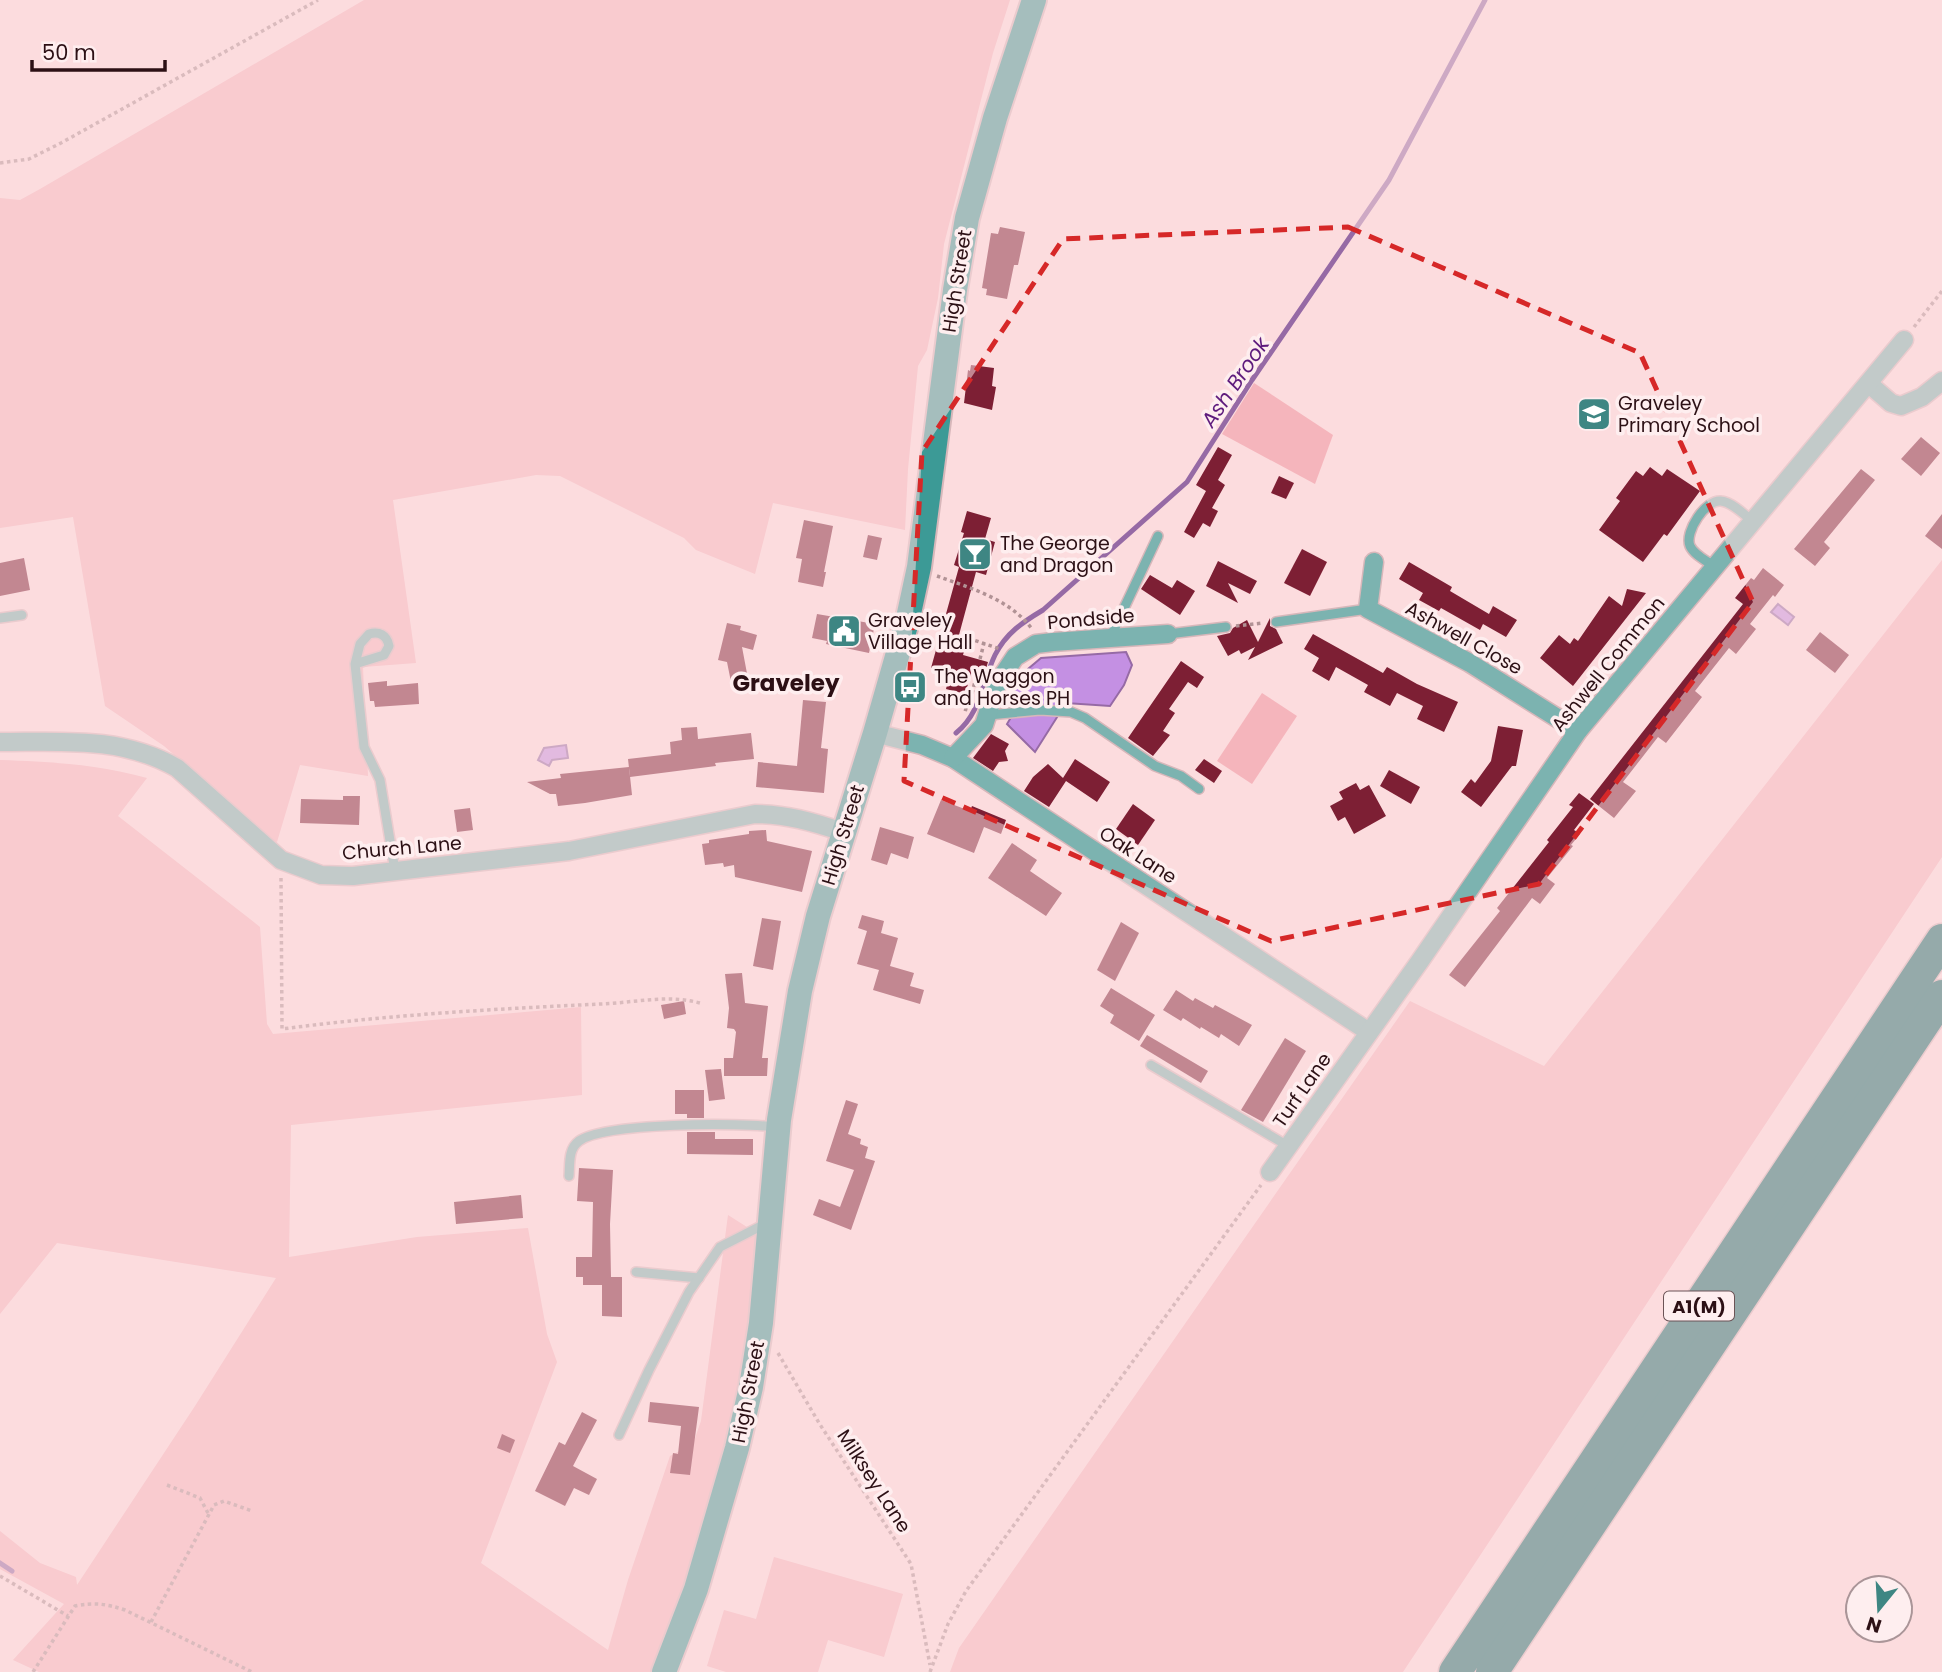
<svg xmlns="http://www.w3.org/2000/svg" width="1942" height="1672" font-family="Poppins,sans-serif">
  <rect width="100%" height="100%" fill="#fcdcde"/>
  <g fill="#f5b5bc">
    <path d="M364,0H1010L993,53L944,244L938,298L927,350L918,366L908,469L905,530L773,503L755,574L696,550L684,538L560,476L536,475L393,500L416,663L363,667L368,776L300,765L277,842L270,839L164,746L105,706L73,517L0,528V198L20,200L40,189Z"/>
    <path d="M1254,383L1333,435L1315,484L1222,434Z"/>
    <path d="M1942,560V857L1403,1672H950L959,1648L1410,1001L1544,1066Z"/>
    <path d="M1262,693L1297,716L1252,784L1217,761Z"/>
    <path d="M0,760C54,762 94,764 147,778L118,816L260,927L267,1024L273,1034L581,1007L582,1095L291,1125L289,1257L417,1237L528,1228L547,1334L557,1362L481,1563L608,1650L628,1580L670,1456L693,1444L701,1421L728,1215L758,1234L761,1285L734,1440L655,1672H39L13,1660L64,1604L0,1569V1531L40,1563L76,1577L77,1585L195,1406L276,1278L57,1243L0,1314Z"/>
    <path d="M774,1557L903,1594L884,1657L828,1640L818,1672H726L707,1666L724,1610L756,1619Z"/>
  </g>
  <g fill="#c490e3" stroke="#966aa5" stroke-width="2">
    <path d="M1778,604L1794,617L1788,625L1771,612Z"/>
    <path d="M1126,652L1132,665L1124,685L1110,706L1066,703L1035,752L1007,724L1016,709L1009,698L1028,669L1041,658Z"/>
    <path d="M566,745L568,758L552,760L549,766L538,760L544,748Z"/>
  </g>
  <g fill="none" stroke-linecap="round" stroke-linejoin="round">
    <g stroke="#966aa5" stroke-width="5">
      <path d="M956,733C981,713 982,682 995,655C1006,633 1023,622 1043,610L1187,482L1252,380L1389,180L1485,0"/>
      <path d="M0,1563L12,1571"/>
    </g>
  </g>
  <g fill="#7d1f34">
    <path d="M1000,227L1025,232L1018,265H1014L1007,299L986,295L987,289L982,288L991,233L998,234Z"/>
    <path d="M971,365L994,368L992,386L996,387L992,410L964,403L968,370L970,371Z"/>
    <path d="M1921,437L1940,453L1921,476L1901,459Z"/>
    <path d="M1218,447L1232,455L1218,480L1225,485L1212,508L1218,511L1210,527L1203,523L1194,538L1184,532L1206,491L1196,485Z"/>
    <path d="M1650,467L1662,476L1667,469L1700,491L1667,536L1664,534L1643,562L1599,530L1620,501L1616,498L1636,471L1643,476Z"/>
    <path d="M1861,469L1875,480L1824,542L1830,548L1815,566L1794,549Z"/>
    <path d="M1279,476L1294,483L1286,499L1271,493Z"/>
    <path d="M967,511L991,518L985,539L995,542L986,575L976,572L956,646L965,648L963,655L988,662L984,675L972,671L965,694L946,689L950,673L931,668L959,567L954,565L964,533L961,532Z"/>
    <path d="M1942,514V549L1925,536Z"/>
    <path d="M804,520L833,526L824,572H826L823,587L798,582L802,559L796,558Z"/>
    <path d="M868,535L882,538L877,560L863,557Z"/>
    <path d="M1302,549L1327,562L1310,596L1284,583Z"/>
    <path d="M24,558L30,590L0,596V563Z"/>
    <path d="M1218,561L1257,581L1250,594L1228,583L1238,603L1206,586Z"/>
    <path d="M1409,562L1452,587L1450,591L1489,614L1493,606L1517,620L1506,637L1483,624L1480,630L1441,608L1439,611L1419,600L1423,593L1399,579Z"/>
    <path d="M1763,568L1784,585L1775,597L1773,595L1750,624L1756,629L1736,654L1729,648L1695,691L1702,697L1666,743L1658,737L1623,782L1636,791L1614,818L1590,799L1743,604L1735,598L1751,578L1754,580Z"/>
    <path d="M1150,575L1172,588L1177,580L1195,591L1180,615L1141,589Z"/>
    <path d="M1627,589L1646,593L1573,686L1540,658L1559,635L1570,644L1574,638L1578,641L1609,596L1622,606Z"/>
    <path d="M817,614L875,624L869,653L826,644L827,641L812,638Z"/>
    <path d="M1270,618V626L1276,629L1283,643L1248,660L1255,647L1241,654L1239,650L1228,656L1217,636L1230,633L1233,628L1247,620L1258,642Z"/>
    <path d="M727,623L741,626L740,630L757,635L753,650L742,647L749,684L732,687L727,662L718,660Z"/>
    <path d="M1820,632L1849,655L1835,673L1806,650Z"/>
    <path d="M1313,634L1383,673L1387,667L1417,684L1458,702L1444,732L1417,719L1423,706L1397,693L1390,706L1364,692L1368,685L1336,667L1329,681L1312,671L1319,658L1304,649Z"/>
    <path d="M1181,661L1204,677L1197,688L1188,682L1169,709L1175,713L1163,731L1170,735L1153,756L1128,738Z"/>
    <path d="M387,681V686L418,683L419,704L375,707L374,701H370L368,683Z"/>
    <path d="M803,700L826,702L821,748L828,749L824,793L756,787L758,762L797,766Z"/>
    <path d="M1498,726L1523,730L1516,766H1512L1481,807L1461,792L1471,779L1475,783L1491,761Z"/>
    <path d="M697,727L698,739L751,733L754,759L715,763L716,766L630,777L628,759L671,754L670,742L682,740L681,728Z"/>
    <path d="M991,734L1009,744L1005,751L1008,761L999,762L993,771L973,758Z"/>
    <path d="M1075,759L1110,782L1097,802L1066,781L1049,807L1024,791L1033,777L1048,764L1063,778Z"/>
    <path d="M1204,759L1222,771L1214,783L1195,770Z"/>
    <path d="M629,767L632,795L585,803L558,806L556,794H550L527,782L561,778L560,774Z"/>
    <path d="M1389,770L1420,787L1411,804L1380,786Z"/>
    <path d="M1356,783L1360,790L1369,785L1386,816L1354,834L1345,817L1338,821L1330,806L1343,799L1339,792Z"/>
    <path d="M1579,793L1594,804L1574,830L1580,834L1571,845L1573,846L1547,878L1555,884L1540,904L1532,898L1465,987L1449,975L1500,911L1497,908L1549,842L1547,840L1573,807L1569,805Z"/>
    <path d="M343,796H360L359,825L300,823L301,799L343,800Z"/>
    <path d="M941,800L970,811L972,806L1006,820L1001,834L984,827L974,853L927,834Z"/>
    <path d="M1133,804L1155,820L1138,845L1116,829Z"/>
    <path d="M470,808L473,830L457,832L454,810Z"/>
    <path d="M880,827L914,837L908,859L891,853L887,865L871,860Z"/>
    <path d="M766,830L767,841L812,851L802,892L735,877L734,865L724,867L723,863L705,865L702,844L709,843V840L749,834V831Z"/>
    <path d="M1012,843L1037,860L1030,871L1062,893L1046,916L988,878Z"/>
    <path d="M862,915L884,921L881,933L898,938L890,966L914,973L910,986L924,990L920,1004L873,990L879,970L857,964L867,931L858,928Z"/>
    <path d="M762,918L781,921L773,970L753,966Z"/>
    <path d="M1121,922L1139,933L1115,981L1097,970Z"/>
    <path d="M742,973L745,1003L768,1006L762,1058H768L767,1076H724V1058H733L736,1032L734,1029L727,1028L729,1008L725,974Z"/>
    <path d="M1111,988L1155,1015L1139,1041L1110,1023L1114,1015L1100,1006Z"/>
    <path d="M1176,990L1193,1001L1195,998L1213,1008L1215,1005L1252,1025L1239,1046L1221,1034L1219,1038L1201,1027L1200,1029L1183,1018L1181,1021L1163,1010Z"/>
    <path d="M684,1001L686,1014L664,1019L661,1005Z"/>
    <path d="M1147,1035L1208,1071L1201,1083L1140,1046Z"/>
    <path d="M1285,1038L1306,1051L1263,1122L1241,1110Z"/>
    <path d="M721,1069L725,1099L709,1101L705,1070Z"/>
    <path d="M675,1090H704V1118H687V1114H675Z"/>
    <path d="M846,1100L858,1104L848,1134L861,1139L860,1144L868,1147L865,1158L875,1161L851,1230L813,1215L819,1199L840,1207L854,1170L826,1161Z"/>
    <path d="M687,1132H715V1139H753V1155L687,1154Z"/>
    <path d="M579,1168L613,1170L610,1224L611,1277H622V1317L602,1316V1285H583V1277H576V1257H592L593,1202L577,1201Z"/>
    <path d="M521,1195L523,1218L456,1224L454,1202Z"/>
    <path d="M650,1402L699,1407L690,1475L670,1473L673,1453L678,1454L681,1426L648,1422Z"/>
    <path d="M582,1412L597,1420L573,1466L597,1479L589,1495L574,1488L565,1506L535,1491L559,1442L565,1445Z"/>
    <path d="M502,1434L515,1440L510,1453L497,1448Z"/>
  </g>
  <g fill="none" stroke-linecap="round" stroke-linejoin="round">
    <g stroke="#d7b7ba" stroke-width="12">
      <g id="service">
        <path d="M1715,567C1707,561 1694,555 1690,546C1684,532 1706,499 1721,501C1732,502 1745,515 1753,522"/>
        <path d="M0,618L22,615"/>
        <path d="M1276,622L1368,609"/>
        <path d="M1168,634L1226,627"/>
        <path d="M1110,638L1158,536"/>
        <path d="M355,664L384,655L389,646C387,635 379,631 369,634L360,644L355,664L364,747L380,780L395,871"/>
        <path d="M989,715L1040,710L1071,712L1085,718L1155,766L1181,776L1199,789"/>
        <path d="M1151,1065L1288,1146"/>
        <path d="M569,1176C570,1164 568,1149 579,1141C606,1122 740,1123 776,1127"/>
        <path d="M636,1272L699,1278"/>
        <path d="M619,1435L649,1370L689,1292L720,1247L765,1224"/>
      </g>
    </g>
    <g stroke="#d7b7ba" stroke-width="21">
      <g id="minor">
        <path d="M1869,384L1891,403L1901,406L1922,397L1942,381"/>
        <path d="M1374,562L1368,609L1470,663L1578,731"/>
        <path d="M875,733L922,745L953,758L1369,1032"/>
        <path d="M0,742C62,742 121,736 177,768L281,860L321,875L353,876L569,851L755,814C786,814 813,822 843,832"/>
        <path d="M953,758L984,725L997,684L1015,657L1036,644L1053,642L1168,634"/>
        <path d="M1270,1172L1420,961L1578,731L1904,340"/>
      </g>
    </g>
    <g stroke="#d7b7ba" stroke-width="28">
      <path id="secondary" d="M664,1672L696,1589L737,1448L751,1387L761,1323L779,1120L800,991L818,916L875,733L908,618L919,567L955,290L967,218L995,118L1034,0"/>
    </g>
    <g stroke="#d7b7ba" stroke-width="35">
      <g id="motorway">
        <path d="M1455,1672L1942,940"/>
        <path d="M1492,1672L1942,996"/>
      </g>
    </g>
    <g stroke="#b19295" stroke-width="3.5" stroke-dasharray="3.5 3.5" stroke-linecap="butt">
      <path d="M0,163L29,159L61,143L318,0"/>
      <path d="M1914,327L1942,291"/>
      <path d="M937,576C970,588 1010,599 1032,629"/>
      <path d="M1236,626L1263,623"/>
      <path d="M962,636L1000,649"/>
      <path d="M980,659L984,643"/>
      <path d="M964,709L968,710L977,673"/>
      <path d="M281,878L282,1029C387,1015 494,1009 600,1004C633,1003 667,994 700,1003"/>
      <path d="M778,1353L819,1423L911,1564L930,1665"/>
      <path d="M167,1485L200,1498L209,1515"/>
      <path d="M0,1576L68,1616"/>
      <path d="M151,1622L214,1505L224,1501L252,1511"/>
      <path d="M33,1672L75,1606C94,1602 107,1604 125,1610L252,1672"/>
      <path d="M930,1672L948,1624L966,1591L1261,1185"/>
    </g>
    <use href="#service" stroke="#7cb3b0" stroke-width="9"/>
    <use href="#minor" stroke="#7cb3b0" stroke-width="18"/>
    <use href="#secondary" stroke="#3c9a96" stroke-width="24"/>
    <use href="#motorway" stroke="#196e6c" stroke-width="32"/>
  </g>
  <path d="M0 0H1942V1672H0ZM1348,227L1640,353L1753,602L1539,884L1271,941L904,781L922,452L1063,239Z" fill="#fcdcde" fill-opacity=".55" fill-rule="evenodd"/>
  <path fill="none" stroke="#d62828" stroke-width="5" stroke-dasharray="14 9" stroke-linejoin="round" d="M1348,227L1640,353L1753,602L1539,884L1271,941L904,781L922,452L1063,239Z"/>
  <defs>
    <g id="school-square" transform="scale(1.75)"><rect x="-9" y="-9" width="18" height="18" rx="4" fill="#3e8683" stroke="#feeeef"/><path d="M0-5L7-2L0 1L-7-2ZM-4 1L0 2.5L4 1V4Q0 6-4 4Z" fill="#fff"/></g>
    <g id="bar-square" transform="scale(1.75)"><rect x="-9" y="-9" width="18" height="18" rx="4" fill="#3e8683" stroke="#feeeef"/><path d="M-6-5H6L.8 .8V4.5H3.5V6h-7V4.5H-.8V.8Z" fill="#fff"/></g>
    <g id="civic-square" transform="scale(1.75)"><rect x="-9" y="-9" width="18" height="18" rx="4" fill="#3e8683" stroke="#feeeef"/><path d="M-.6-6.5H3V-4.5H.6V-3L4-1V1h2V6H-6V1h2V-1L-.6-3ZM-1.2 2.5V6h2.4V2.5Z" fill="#fff"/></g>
    <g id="bus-square" transform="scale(1.75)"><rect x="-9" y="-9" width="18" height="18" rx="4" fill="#3e8683" stroke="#feeeef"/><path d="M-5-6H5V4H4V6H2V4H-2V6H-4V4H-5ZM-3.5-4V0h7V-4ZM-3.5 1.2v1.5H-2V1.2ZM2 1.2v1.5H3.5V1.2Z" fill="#fff"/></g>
  </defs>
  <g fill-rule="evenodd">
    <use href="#school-square" x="1594" y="414"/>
    <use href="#bar-square" x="975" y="554"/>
    <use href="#civic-square" x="844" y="631"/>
    <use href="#bus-square" x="910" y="687"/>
  </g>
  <g text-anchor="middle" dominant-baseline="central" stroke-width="7" stroke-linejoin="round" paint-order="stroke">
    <rect fill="#feeeef" stroke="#6b5356" stroke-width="2" x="1664" y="1291.5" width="70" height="29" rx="5"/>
    <g font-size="18" font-weight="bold" fill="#2c1015">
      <text x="1699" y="1306">A1(M)</text>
    </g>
    <g font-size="19" fill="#2c1015" stroke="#feeeef">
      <text transform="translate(957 281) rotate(-81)">High Street</text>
      <text transform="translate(1091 619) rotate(-5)">Pondside</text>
      <text transform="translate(1464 638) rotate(29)">Ashwell Close</text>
      <text transform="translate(1608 664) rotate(-51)">Ashwell Common</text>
      <text transform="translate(843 835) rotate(-73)">High Street</text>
      <text transform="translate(402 848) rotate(-5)">Church Lane</text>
      <text transform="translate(1138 855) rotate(33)">Oak Lane</text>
      <text transform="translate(1302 1090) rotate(-55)">Turf Lane</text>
      <text transform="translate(748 1392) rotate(-79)">High Street</text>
      <text transform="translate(874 1481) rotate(57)">Milksey Lane</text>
    </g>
    <g font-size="19" fill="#2c1015" stroke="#feeeef" text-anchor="start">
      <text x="1618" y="403">Graveley<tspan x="1618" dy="22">Primary School</tspan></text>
      <text x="1000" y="543">The George<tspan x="1000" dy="22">and Dragon</tspan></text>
      <text x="868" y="620">Graveley<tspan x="868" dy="22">Village Hall</tspan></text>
      <text x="934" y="676">The Waggon<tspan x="934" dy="22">and Horses PH</tspan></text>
    </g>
    <g font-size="21" font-style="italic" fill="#5e1b7d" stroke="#feeeef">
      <text transform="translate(1235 382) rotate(-56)">Ash Brook</text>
    </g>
    <g font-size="23" font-weight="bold" fill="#2c1015" stroke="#feeeef">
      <text x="786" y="683">Graveley</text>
    </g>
  </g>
  <g transform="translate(1879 1609) rotate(198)"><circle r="33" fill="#feeeef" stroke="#aa9598" stroke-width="2"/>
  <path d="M0-5L12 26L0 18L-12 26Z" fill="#3e8683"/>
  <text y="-10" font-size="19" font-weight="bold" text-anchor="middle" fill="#2c1015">N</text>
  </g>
  <path d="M32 60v10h133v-10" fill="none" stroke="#2c1015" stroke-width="3.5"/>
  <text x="42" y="60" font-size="21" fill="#2c1015" stroke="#feeeef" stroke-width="5" paint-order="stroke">50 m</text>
</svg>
